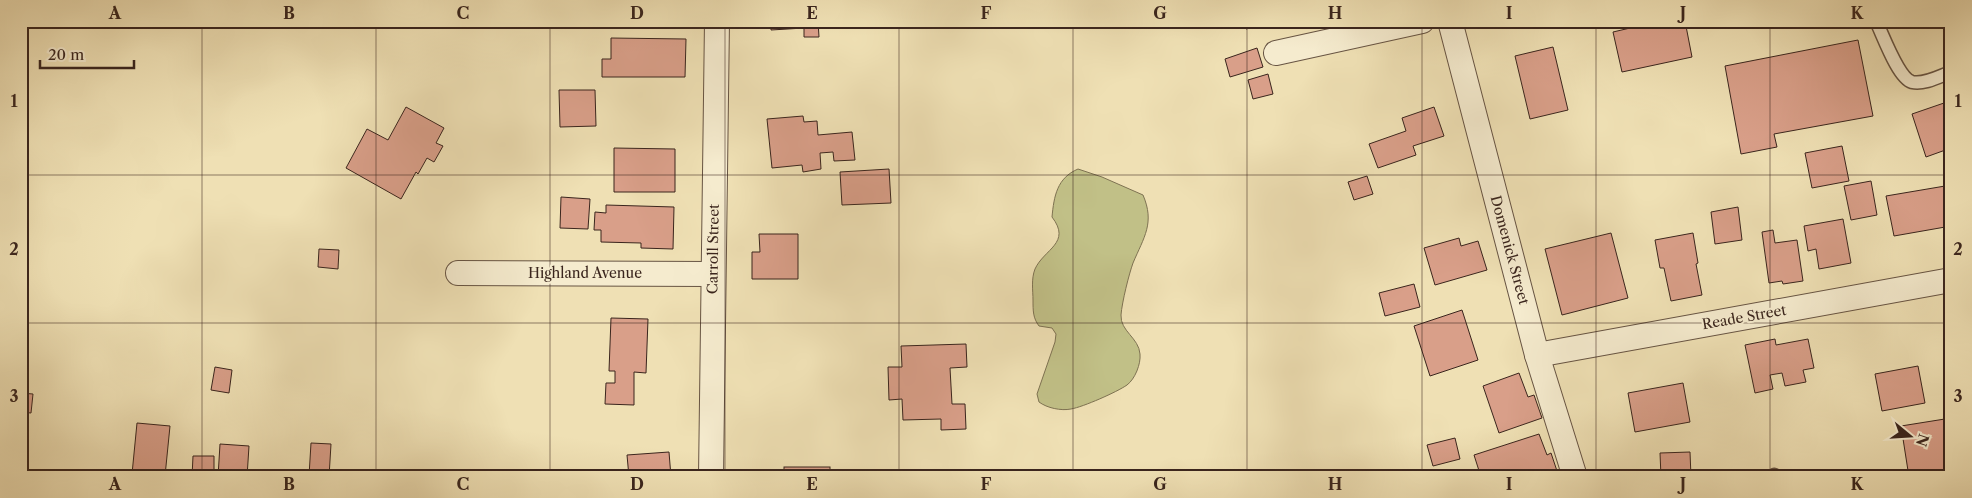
<svg xmlns="http://www.w3.org/2000/svg" width="1972" height="498" font-family="'Libre Caslon Text',serif">
  <rect width="100%" height="100%" fill="#efe0b4"/>
  <filter id="stains"><feTurbulence type="fractalNoise" baseFrequency=".004" numOctaves="4"/><feColorMatrix values="0 0 0 0 .2 0 0 0 0 .09 0 0 0 0 .02 0 0 0 .5 -.17"/></filter>
  <radialGradient id="worn" r=".72"><stop offset=".6" stop-color="#630" stop-opacity="0"/><stop offset="1" stop-color="#630" stop-opacity=".3"/></radialGradient>
  <path fill="#c1c087" stroke="#7e7252" d="M1078,169L1102,177L1143,195C1155,223 1144,237 1133,263C1129,274 1122,302 1121,315C1120,331 1139,338 1140,354C1141,364 1135,379 1127,385C1117,392 1083,407 1071,409C1061,411 1047,408 1039,402L1037,394L1055,342L1056,334L1052,328L1039,326C1033,318 1033,311 1033,300C1033,291 1031,279 1035,269C1044,249 1072,243 1052,217C1054,196 1057,178 1078,169Z"/>
  <g fill="#d99f89" stroke="#3a251d">
    <path d="M771,21H818L819,37H804V28L771,30Z"/>
    <path d="M1244,21H1277L1246,29Z"/>
    <path d="M1660,21H1685L1692,57L1622,72L1613,32Z"/>
    <path d="M611,38L686,39L685,77H602V59H611Z"/>
    <path d="M1858,40L1873,116L1774,134L1777,147L1741,154L1725,66Z"/>
    <path d="M1553,47L1568,110L1530,119L1515,56Z"/>
    <path d="M1257,48L1263,67L1230,77L1225,59Z"/>
    <path d="M1268,74L1273,94L1253,99L1248,80Z"/>
    <path d="M559,90H595L596,126L560,127Z"/>
    <path d="M1944,103L1948,115L1951,114V148L1926,157L1912,114Z"/>
    <path d="M406,107L444,128L436,143L443,146L434,162L427,158L418,174L416,172L401,199L346,168L367,129L388,140Z"/>
    <path d="M1434,107L1444,136L1413,146L1416,155L1378,168L1369,144L1406,131L1402,118Z"/>
    <path d="M803,116L804,122L817,121L818,135L852,132L855,160L834,161L833,152L820,153L821,169L803,172L802,165L772,168L767,119Z"/>
    <path d="M1842,146L1849,181L1812,188L1805,153Z"/>
    <path d="M614,148L675,149V192H614Z"/>
    <path d="M889,169L891,203L842,205L840,172Z"/>
    <path d="M1367,176L1373,194L1354,200L1348,182Z"/>
    <path d="M1871,181L1877,215L1851,220L1844,186Z"/>
    <path d="M1951,185V226L1894,236L1886,196Z"/>
    <path d="M561,197L590,199L588,229L560,228Z"/>
    <path d="M606,205L674,207L673,249L641,248V243L601,242V230H594L595,212L606,213Z"/>
    <path d="M1738,207L1742,240L1715,244L1711,212Z"/>
    <path d="M1843,219L1851,263L1819,269L1816,249L1808,251L1804,226Z"/>
    <path d="M1773,230L1775,243L1797,240L1803,281L1783,284L1782,281L1769,283L1762,232Z"/>
    <path d="M1611,233L1628,298L1562,315L1545,249Z"/>
    <path d="M1693,233L1698,263L1696,264L1702,295L1671,301L1664,268H1660L1655,240Z"/>
    <path d="M759,234H798V279H752V252H760Z"/>
    <path d="M1459,238L1461,246L1478,241L1487,270L1435,285L1424,248Z"/>
    <path d="M319,249L339,250L338,269L318,267Z"/>
    <path d="M1414,284L1420,307L1385,316L1379,293Z"/>
    <path d="M1462,310L1478,360L1430,376L1414,326Z"/>
    <path d="M611,318L648,319L646,373L634,372V405L605,404L606,383H615V371H609Z"/>
    <path d="M1775,339L1776,345L1808,339L1814,368L1803,370L1806,382L1785,386L1782,373L1770,375L1773,389L1755,393L1745,345Z"/>
    <path d="M966,344L967,367L950,368L952,404H965L966,429L941,430V419L903,420L902,399L889,400L888,367H902L901,346Z"/>
    <path d="M1918,366L1925,403L1882,411L1875,374Z"/>
    <path d="M215,367L232,370L229,393L211,390Z"/>
    <path d="M1519,373L1528,397L1534,395L1542,418L1499,433L1483,386Z"/>
    <path d="M1683,383L1690,422L1635,432L1628,393Z"/>
    <path d="M21,393L33,394L31,413L21,412Z"/>
    <path d="M1951,418V477H1909L1901,426Z"/>
    <path d="M137,423L170,426L165,476L132,474Z"/>
    <path d="M1539,434L1547,455L1551,453L1559,477H1481L1474,455Z"/>
    <path d="M1455,438L1460,459L1433,466L1427,445Z"/>
    <path d="M311,443L331,444L329,477L309,476Z"/>
    <path d="M220,444L249,446L247,477H218Z"/>
    <path d="M669,452L671,477H629L627,455Z"/>
    <path d="M1690,452L1691,477H1661L1660,453Z"/>
    <path d="M193,456H214V477H192Z"/>
    <rect x="784" y="467" width="46" height="10"/>
  </g>
  <g fill="none" stroke-linecap="round" stroke-linejoin="round">
    <g stroke="#675443" stroke-width="15">
      <g id="lane">
        <path d="M1876,21C1883,35 1898,78 1912,82C1924,85 1940,76 1951,72"/>
        <path d="M1774,475L1778,477"/>
      </g>
    </g>
    <g stroke="#675443" stroke-width="26">
      <g id="street">
        <path d="M1450,21L1537,355L1575,477"/>
        <path d="M1276,53L1422,21"/>
        <path d="M458,273L712,274"/>
        <path d="M1537,355L1951,280"/>
        <path d="M711,477L717,21"/>
      </g>
    </g>
    <use href="#lane" stroke="#f5ebce" stroke-width="12"/>
    <use href="#street" stroke="#f5ebce" stroke-width="24"/>
  </g>
  <path fill="none" stroke="#3a251d" stroke-width="1" stroke-opacity="0.55" d="M202,21V477M376,21V477M550,21V477M725,21V477M899,21V477M1073,21V477M1247,21V477M1422,21V477M1596,21V477M1770,21V477M21,175H1951M21,323H1951"/>
  <g text-anchor="middle" dominant-baseline="central" stroke-width="4" stroke-linejoin="round" paint-order="stroke">
    <g font-size="14" fill="#3a251d" stroke="#f5ebce">
      <text transform="translate(713 249) rotate(-89)">Carroll Street</text>
      <text transform="translate(1510 250) rotate(75)">Domenick Street</text>
      <text x="585" y="273">Highland Avenue</text>
      <text transform="translate(1744 317) rotate(-10)">Reade Street</text>
    </g>
  </g>
  <rect width="1972" height="498" fill="none" stroke="#efe0b4" stroke-width="55"/>
  <g transform="translate(1910 436) rotate(108)" stroke="#f5ebce" stroke-width="4" paint-order="stroke">
  <path d="M0-4L9 19L0 12L-9 19Z" fill="#3a251d"/>
  <text y="-8" font-size="14" font-weight="bold" text-anchor="middle" fill="#3a251d">N</text>
  </g>
  <path d="M40 60v8h94v-8" fill="none" stroke="#3a251d" stroke-width="2.5"/>
  <text x="48" y="60" font-size="15" fill="#3a251d" stroke="#f5ebce" stroke-width="4" paint-order="stroke">20 m</text>
  <rect x="28" y="28" width="1916" height="442" fill="none" stroke="#3a251d" stroke-width="2"/>
  <g font-size="16" text-anchor="middle" font-weight="bold" fill="#3a251d">
    <text x="115" y="19">A</text>
    <text x="289" y="19">B</text>
    <text x="463" y="19">C</text>
    <text x="637" y="19">D</text>
    <text x="812" y="19">E</text>
    <text x="986" y="19">F</text>
    <text x="1160" y="19">G</text>
    <text x="1335" y="19">H</text>
    <text x="1509" y="19">I</text>
    <text x="1683" y="19">J</text>
    <text x="1857" y="19">K</text>
    <text x="14" y="107">1</text>
    <text x="1958" y="107">1</text>
    <text x="14" y="255">2</text>
    <text x="1958" y="255">2</text>
    <text x="14" y="402">3</text>
    <text x="1958" y="402">3</text>
    <text x="115" y="490">A</text>
    <text x="289" y="490">B</text>
    <text x="463" y="490">C</text>
    <text x="637" y="490">D</text>
    <text x="812" y="490">E</text>
    <text x="986" y="490">F</text>
    <text x="1160" y="490">G</text>
    <text x="1335" y="490">H</text>
    <text x="1509" y="490">I</text>
    <text x="1683" y="490">J</text>
    <text x="1857" y="490">K</text>
  </g>
  <rect width="100%" height="100%" filter="url(#stains)"/>
  <rect width="100%" height="100%" fill="url(#worn)"/>
</svg>
